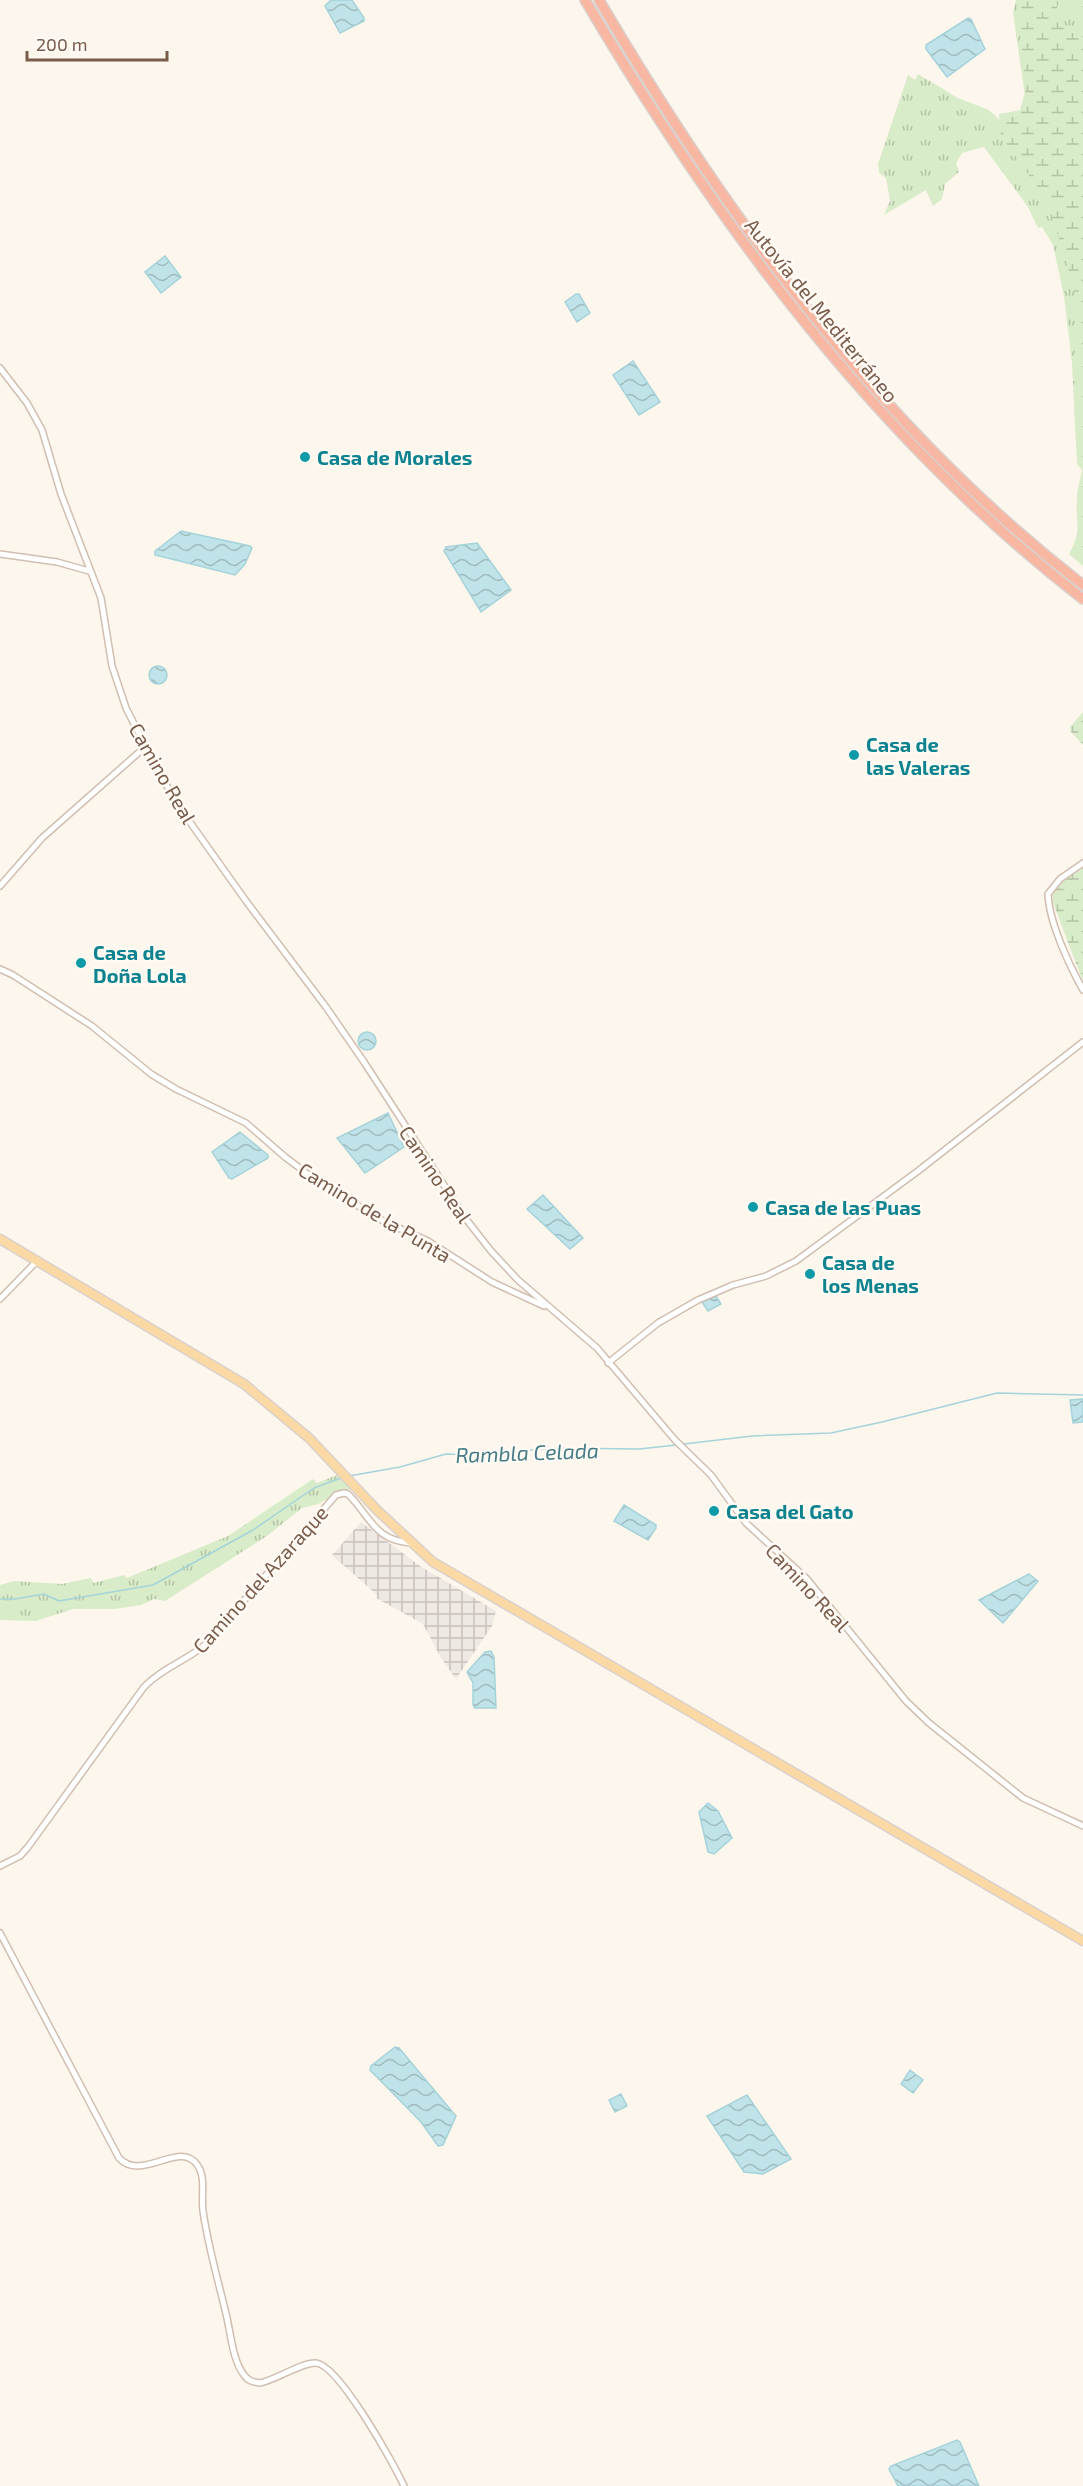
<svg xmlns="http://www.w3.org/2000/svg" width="1083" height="2486" font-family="'Exo 2',sans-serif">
  <defs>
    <pattern id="industrial-grid" width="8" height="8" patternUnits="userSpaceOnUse" patternTransform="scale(1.5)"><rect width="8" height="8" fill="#efe9e4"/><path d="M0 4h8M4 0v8" fill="none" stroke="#c7c0bb"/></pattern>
    <pattern id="grass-tufts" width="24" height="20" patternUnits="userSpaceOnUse" patternTransform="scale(1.5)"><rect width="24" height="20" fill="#d8ecc9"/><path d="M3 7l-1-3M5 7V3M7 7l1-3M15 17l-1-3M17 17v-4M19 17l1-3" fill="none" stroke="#b4c2a5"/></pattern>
    <pattern id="wetland-marsh" width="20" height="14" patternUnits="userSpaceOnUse" patternTransform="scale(1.5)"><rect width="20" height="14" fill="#d8ecc9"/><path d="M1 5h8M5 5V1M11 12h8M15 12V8" fill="none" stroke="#b4c2a5"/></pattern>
    <pattern id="water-waves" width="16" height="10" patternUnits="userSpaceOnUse" patternTransform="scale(1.5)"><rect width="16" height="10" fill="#bfe3e8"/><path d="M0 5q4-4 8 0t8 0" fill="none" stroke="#a0bbbe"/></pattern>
  </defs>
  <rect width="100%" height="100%" fill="#fdf6ec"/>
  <path fill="url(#industrial-grid)" d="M361,1522L420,1566L496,1611L492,1626L456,1679L441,1658L423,1624L376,1598L377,1595L332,1555Z"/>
  <g fill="url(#grass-tufts)">
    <path d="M1016,0H1083V566L1069,554C1083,528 1075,526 1077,499C1077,490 1080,480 1082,470L1077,464L1072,363L1064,296L1053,245L1042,227L1038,228L1028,207L984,147L962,153L956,163L959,172L945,184L942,199L933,206L926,190L884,215L890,201L886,178L879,173L878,164L908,75L915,80L918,74L958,98L989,110L998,119L1006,121L1027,110L1013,13Z"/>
    <path d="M337,1475L351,1489L337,1492L329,1501L325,1500L318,1504L302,1508L267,1536L165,1601L154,1599L141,1605L115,1609H73L36,1621L0,1620V1585L14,1581L62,1584L91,1578L93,1583L124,1575L127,1578L228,1536L313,1479L317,1483Z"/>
  </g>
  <g fill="url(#wetland-marsh)">
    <path d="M1017,0H1059L1057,8L1060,25L1083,40V359L1079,305L1048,202L1001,136L999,114L1020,110L1026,89Z"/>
    <path d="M1083,712V745L1071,732L1070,727Z"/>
    <path d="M1083,868V982L1052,900C1054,884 1070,877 1083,868Z"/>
  </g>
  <g fill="url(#water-waves)" stroke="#a5d3da" stroke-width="1.5">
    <path d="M331,0H352L364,18V21L340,33L325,6Z"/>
    <path d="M968,18L971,19L985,49L947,77L926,49V45Z"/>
    <path d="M165,256L181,277L161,293L145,272Z"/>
    <path d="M576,294H579L590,313L577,322L565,302Z"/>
    <path d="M633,361L660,402L639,415L613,375Z"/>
    <path d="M181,531L250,546L252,548L245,564L235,575L155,555V551Z"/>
    <path d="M477,543L511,590L481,612L444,551L446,547Z"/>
    <circle cx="158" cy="675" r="9"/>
    <circle cx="367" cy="1041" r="9"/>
    <path d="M388,1113L404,1147L365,1173L337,1138Z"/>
    <path d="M240,1132L268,1155V1158L232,1179L229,1178L212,1152Z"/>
    <path d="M543,1195L583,1238L570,1249L527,1209Z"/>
    <path d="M716,1296L721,1304L708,1311L702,1302Z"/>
    <path d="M1083,1399V1422L1073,1423L1070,1400Z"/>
    <path d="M624,1505L656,1525V1528L648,1540L614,1521Z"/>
    <path d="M1029,1574L1038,1581L1003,1623L979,1600Z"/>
    <path d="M491,1651L494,1657L496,1708H475L473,1705V1683L467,1672L485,1652Z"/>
    <path d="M708,1803L718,1811L732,1838L714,1854L708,1852L699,1812Z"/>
    <path d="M395,2047L399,2048L456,2116L443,2145L438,2146L421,2122L370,2070L371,2066Z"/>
    <path d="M910,2070L923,2080L913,2093L901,2084Z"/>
    <path d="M621,2094L627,2106L615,2112L609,2100Z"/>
    <path d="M747,2095L791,2159L763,2174L744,2172L707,2116Z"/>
    <path d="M957,2440L960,2442L979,2486H898L889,2469L891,2466Z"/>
  </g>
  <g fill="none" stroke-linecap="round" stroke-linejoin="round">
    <g stroke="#a5d3da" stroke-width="1.5">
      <path d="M684,1444L752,1436L831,1433L882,1422L997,1393L1083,1395"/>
      <path d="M349,1476L400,1467L446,1454L473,1455L553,1448L639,1449L676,1445"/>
      <path d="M0,1599H15L44,1594L59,1601L153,1585L253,1530L314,1488L341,1478"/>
    </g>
    <g stroke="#d1beb0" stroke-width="8">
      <g id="street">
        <path d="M0,368L27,403L42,430L61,494L101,598L112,666L126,708L160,775L187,818L246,901L326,1007L364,1062L466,1219L491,1251L518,1280L597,1348L675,1440L711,1475L746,1523L807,1579L906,1701L929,1723L1023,1798L1083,1826"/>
        <path d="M0,554L57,562L89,571"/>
        <path d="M1083,863L1060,879L1048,894C1049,922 1069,965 1083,990"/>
        <path d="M0,886L42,838L145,747"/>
        <path d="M0,969L13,975L92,1026L151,1074L176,1089L246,1123L285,1157L321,1184L385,1222L428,1241L492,1282L544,1306"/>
        <path d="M0,1299L38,1260"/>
        <path d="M608,1363L658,1323L698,1300L733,1285L766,1276L796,1261L918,1171L1083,1042"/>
        <path d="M0,1866L20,1856L28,1847L144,1687C162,1668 186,1661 206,1644L336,1495L344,1493L348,1494C371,1517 374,1541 413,1543"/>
        <path d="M0,1933L119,2158C142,2183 181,2138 198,2166C206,2178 201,2197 203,2211C208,2247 219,2283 227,2318C231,2336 233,2361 244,2375C248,2381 253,2382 260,2383C276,2380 302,2362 316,2363C339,2365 394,2464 404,2486"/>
      </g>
    </g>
    <g stroke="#dad1cd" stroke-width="11">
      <path id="primary" d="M0,1239L244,1384L309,1438L378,1511L433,1562L1083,1941"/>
    </g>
    <g stroke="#dad1cd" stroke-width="12">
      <g id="highway">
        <path d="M585,0C718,225 875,438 1083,599"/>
        <path d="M599,0C727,218 881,429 1083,585"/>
      </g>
    </g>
    <use href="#street" stroke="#fff" stroke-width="5"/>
    <use href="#primary" stroke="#fbd9a5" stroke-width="8"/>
    <use href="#highway" stroke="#f7b7a3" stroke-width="9"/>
  </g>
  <g fill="#0f9aa8" stroke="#fffaf3" stroke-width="2">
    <circle cx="305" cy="457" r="6"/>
    <circle cx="854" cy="755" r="6"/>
    <circle cx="81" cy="963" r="6"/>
    <circle cx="753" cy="1207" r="6"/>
    <circle cx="810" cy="1274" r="6"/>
    <circle cx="714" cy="1511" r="6"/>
  </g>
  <g text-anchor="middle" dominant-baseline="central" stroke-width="5" stroke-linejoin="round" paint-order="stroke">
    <g font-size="20" fill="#7a5c4d" stroke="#fffaf3">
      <text transform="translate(822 310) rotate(51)">Autovía del Mediterráneo</text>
      <text transform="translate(163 773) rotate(60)">Camino Real</text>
      <text transform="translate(436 1174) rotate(56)">Camino Real</text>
      <text transform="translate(375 1212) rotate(31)">Camino de la Punta</text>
      <text transform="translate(260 1579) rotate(-48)">Camino del Azaraque</text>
      <text transform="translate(808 1587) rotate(47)">Camino Real</text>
    </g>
    <g font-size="20" font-weight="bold" fill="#0d838f" stroke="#fffaf3" text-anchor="start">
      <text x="317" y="457">Casa de Morales</text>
      <text x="866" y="744">Casa de<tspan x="866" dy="23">las Valeras</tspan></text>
      <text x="93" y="952">Casa de<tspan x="93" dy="23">Doña Lola</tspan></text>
      <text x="765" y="1207">Casa de las Puas</text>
      <text x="822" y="1262">Casa de<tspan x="822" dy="23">los Menas</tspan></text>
      <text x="726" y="1511">Casa del Gato</text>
    </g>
    <g font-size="21" font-style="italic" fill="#437c86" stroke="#fffaf3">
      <text transform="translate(527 1452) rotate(-2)">Rambla Celada</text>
    </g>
  </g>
  <path d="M27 51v9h140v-9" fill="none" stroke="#7a5c4d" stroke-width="3"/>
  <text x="36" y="51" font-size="18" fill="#7a5c4d" stroke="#fffaf3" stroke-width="4.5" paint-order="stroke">200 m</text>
</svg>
